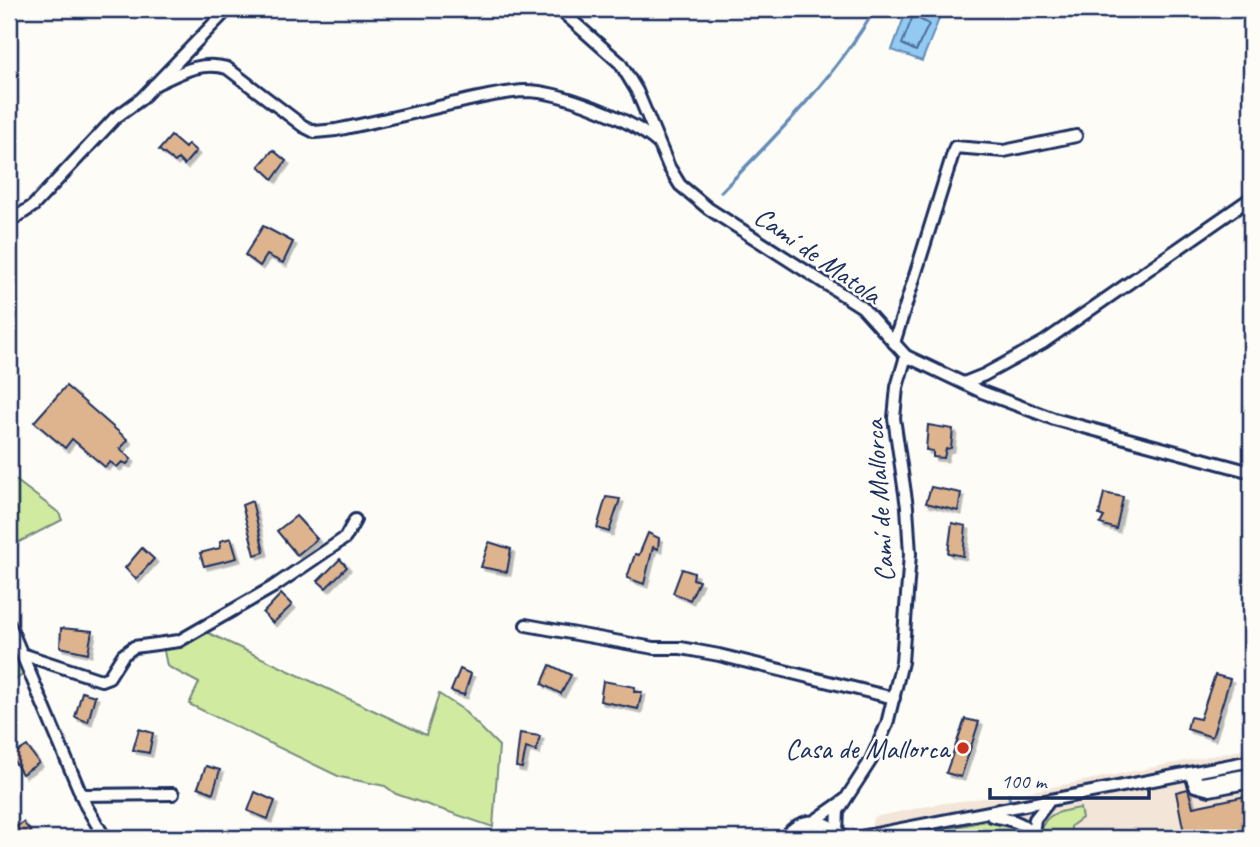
<svg xmlns="http://www.w3.org/2000/svg" width="1260" height="847" font-family="Caveat,sans-serif">
  <defs>
    <filter id="shadow"><feDropShadow dx="3.5" dy="3.5" stdDeviation="0" flood-color="#0004"/></filter>
  </defs>
  <rect width="100%" height="100%" fill="#fdfcf7"/>
  <filter id="ink" filterUnits="userSpaceOnUse"><feTurbulence type="fractalNoise" baseFrequency=".0143" numOctaves="2"/><feDisplacementMap in="SourceGraphic" scale="14" xChannelSelector="R" yChannelSelector="G"/><feConvolveMatrix kernelMatrix="1 2 1 2 8 2 1 2 1" color-interpolation-filters="sRGB"/></filter>
  <g filter="url(#ink)">
    <path fill="#f3e6d8" d="M1251,748V838H867L874,817L938,804L1027,792Z"/>
    <g fill="#d0eaa0" stroke="#768c7f" stroke-width="2">
      <path d="M9,475L59,513L62,520L9,547Z"/>
      <path d="M204,631L426,735L439,694L462,709L499,746L493,827L396,794L385,786L340,777L189,704L199,683L167,666L164,651L168,645Z"/>
      <path d="M9,634L24,674L9,684Z"/>
      <path d="M1080,808L1082,818L1071,826V838H1042C1039,813 1061,811 1080,808Z"/>
      <path d="M990,820L1026,832L1028,838H903Z"/>
    </g>
    <path fill="#93caf2" stroke="#638cb7" stroke-width="2" d="M907,9L939,19L922,61L892,50Z"/>
    <g fill="none" stroke-linecap="round" stroke-linejoin="round">
      <path stroke="#4b6d99" stroke-width="2" d="M913,16L929,24L916,51L902,44Z"/>
      <g stroke="#638cb7" stroke-width="3.5">
        <path d="M721,192C777,135 834,78 875,9"/>
        <path d="M1009,795L1010,803"/>
        <path d="M1015,834L1016,838"/>
      </g>
    </g>
    <g fill="#ddb48e" stroke="#1b2f5e" stroke-width="2" filter="url(#shadow)">
      <path d="M171,136L185,148L188,144L196,151L184,165L178,159L175,162L159,150Z"/>
      <path d="M273,150L286,161L273,179L259,166Z"/>
      <path d="M263,226L293,242L283,263L267,255L260,266L245,255Z"/>
      <path d="M66,386L128,440L120,449L131,459L127,464L122,462L117,467L110,462L105,467L72,439L65,448L34,422Z"/>
      <path d="M928,425L953,429L951,448L946,449L944,458L933,457V451L926,450Z"/>
      <path d="M931,487L961,493L958,511L926,503Z"/>
      <path d="M1104,493L1123,497L1116,529L1100,524L1104,517L1099,515Z"/>
      <path d="M606,497L620,499L609,532L597,528Z"/>
      <path d="M252,501L264,552L255,555L242,505Z"/>
      <path d="M296,516L317,539L297,555L277,531Z"/>
      <path d="M952,523L966,526L963,556L948,553Z"/>
      <path d="M648,533L659,538L658,549L653,547L644,584L627,578L635,554L639,555Z"/>
      <path d="M231,538L237,558L204,566L200,553L220,548V541Z"/>
      <path d="M489,542L511,549L507,572L481,567Z"/>
      <path d="M142,548L154,559L136,579L125,568Z"/>
      <path d="M340,559L347,567L326,588L318,581Z"/>
      <path d="M682,569L694,573L693,579L699,581L690,600L673,593Z"/>
      <path d="M281,594L292,605L273,623L263,613Z"/>
      <path d="M61,628L92,631L88,653L60,647Z"/>
      <path d="M550,665L571,675L561,694L542,684Z"/>
      <path d="M460,669L471,674L464,695L451,691Z"/>
      <path d="M1215,675L1230,679L1212,737L1187,729L1190,717L1200,719Z"/>
      <path d="M603,681L635,687L634,692H642L638,709L600,701Z"/>
      <path d="M82,692L95,696L88,722L75,717Z"/>
      <path d="M965,719L979,722L961,777L946,773Z"/>
      <path d="M139,729L153,733L149,753L133,750Z"/>
      <path d="M520,733L540,736L536,751L526,748L522,768L516,767Z"/>
      <path d="M27,746L39,763L22,774L11,756Z"/>
      <path d="M206,766L220,770L213,793L198,787Z"/>
      <path d="M1188,789L1193,807L1251,795V837L1185,838L1176,792Z"/>
      <path d="M255,792L275,801L268,819L248,811Z"/>
      <path d="M23,822L31,832L23,838H9V832Z"/>
    </g>
    <g fill="none" stroke-linecap="round" stroke-linejoin="round">
      <g stroke="#1b2f5e" stroke-width="16">
        <g id="minor">
          <path d="M559,9L620,63L637,91L669,167L680,185L709,209L862,307L906,356L982,392L1054,419L1251,472"/>
          <path d="M154,85C178,74 200,60 227,68L303,126L315,132L336,130C374,122 413,113 451,104C475,99 500,92 525,91C561,91 631,119 658,143"/>
          <path d="M9,222L33,206L115,118L141,99L228,9"/>
          <path d="M894,343L955,147L1004,151L1076,136"/>
          <path d="M964,383L984,375L1044,342L1251,198"/>
          <path d="M9,624L86,806L105,838"/>
          <path d="M526,625L654,648H681L719,655L894,698"/>
          <path d="M22,654L101,680L109,677L123,655L134,647L179,641L273,587L345,538L355,520"/>
          <path d="M1190,773L1195,786L1210,790L1251,782"/>
          <path d="M1195,775L1197,782L1202,783L1251,774"/>
          <path d="M81,795L173,794"/>
          <path d="M992,816C1009,820 1028,822 1035,838"/>
          <path d="M813,822L843,801"/>
          <path d="M837,831L838,811L871,760L887,724L902,662L910,554L907,507L894,418L897,387L906,356"/>
          <path d="M1033,833L1035,819L1047,804"/>
          <path d="M855,838L1251,761"/>
        </g>
      </g>
      <g stroke="#1b2f5e" stroke-width="18">
        <path id="major" d="M786,838C801,817 827,818 842,838"/>
      </g>
      <use href="#minor" stroke="#fdfcf7" stroke-width="10"/>
      <use href="#major" stroke="#fdfcf7" stroke-width="12"/>
    </g>
  </g>
  <circle fill="#c8321e" stroke="#fdfcf7" stroke-width="2.5" cx="963" cy="748" r="7"/>
  <g text-anchor="middle" dominant-baseline="central" stroke-width="5" stroke-linejoin="round" paint-order="stroke">
    <g font-size="28" fill="#1b2f5e" stroke="#fdfcf7">
      <text transform="translate(818 255) rotate(35)">Camí de Matola</text>
      <text transform="translate(879 501) rotate(-94)">Camí de Mallorca</text>
    </g>
    <g font-size="28" fill="#1b2f5e" stroke="#fdfcf7" text-anchor="end">
      <text x="949" y="748">Casa de Mallorca</text>
    </g>
  </g>
  <rect width="1260" height="847" fill="none" stroke="#fdfcf7" stroke-width="35"/>
  <rect x="18" y="18" width="1225" height="812" fill="none" stroke="#1b2f5e" stroke-width="2.5" filter="url(#ink)"/>
  <path d="M990 788v10h159v-10" fill="none" stroke="#1b2f5e" stroke-width="3.5"/>
  <text x="1001" y="788" font-size="21" fill="#1b2f5e" stroke="#fdfcf7" stroke-width="5" paint-order="stroke">100 m</text>
</svg>
